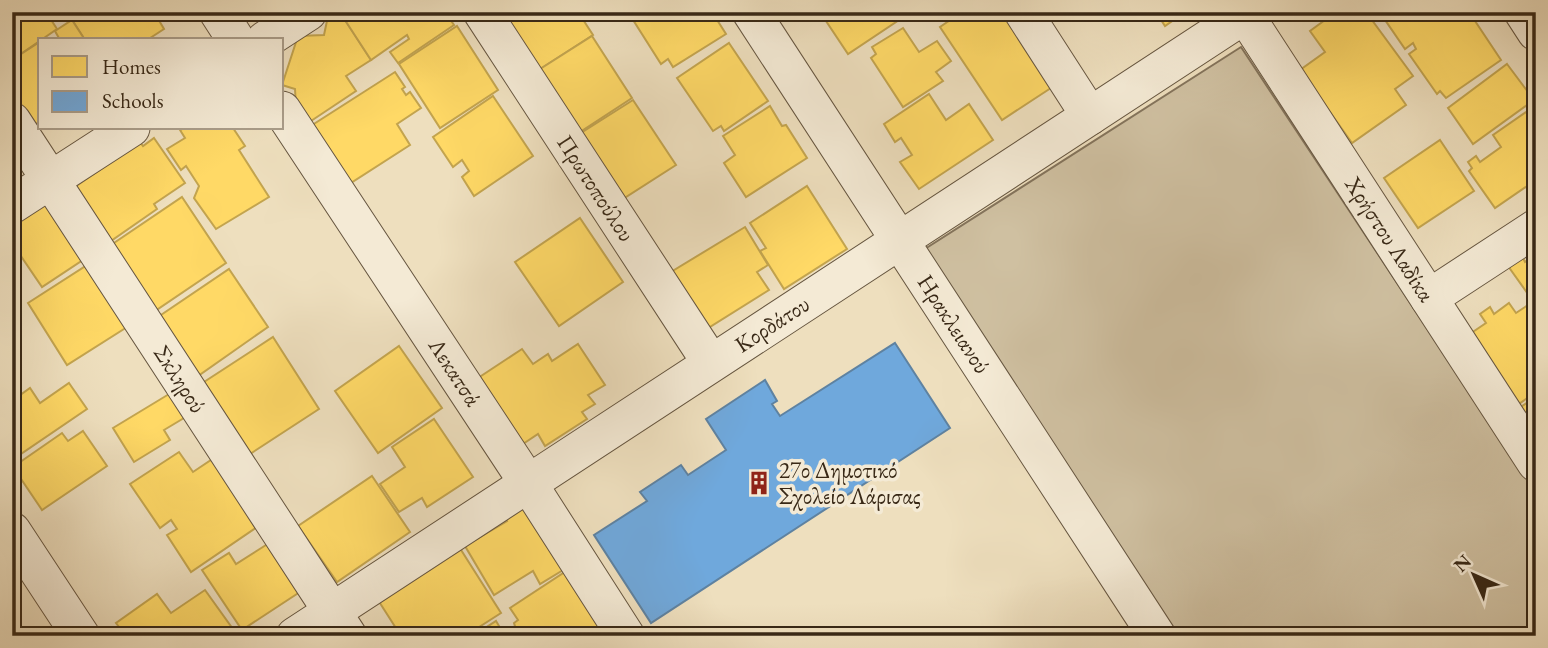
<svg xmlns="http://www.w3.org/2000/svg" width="1548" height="648" font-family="'EB Garamond',serif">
  <rect width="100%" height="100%" fill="#eedfbe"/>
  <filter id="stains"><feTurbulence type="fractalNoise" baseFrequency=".00286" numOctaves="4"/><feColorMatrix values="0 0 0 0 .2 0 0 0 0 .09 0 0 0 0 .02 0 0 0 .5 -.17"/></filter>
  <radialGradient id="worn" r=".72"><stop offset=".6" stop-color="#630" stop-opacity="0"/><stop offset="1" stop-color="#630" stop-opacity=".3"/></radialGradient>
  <path fill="#cfc0a1" stroke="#84745c" stroke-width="2" d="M1241,47L1536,493V625L1519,636H1168L917,254Z"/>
  <g fill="#ffd966" stroke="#c3a44e" stroke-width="2">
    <path d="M12,12H46L57,29L12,60Z"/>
    <path d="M74,12H154L164,29L147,40H85L69,15Z"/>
    <path d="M333,12H340L371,60L346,76L356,91L308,123L296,106L295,89L282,85L298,36L324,35L328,16Z"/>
    <path d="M344,12H366L369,17L376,12H445L454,25L398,63L390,52L409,39L407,35L371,60L341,14Z"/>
    <path d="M498,12H578L593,35L537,71Z"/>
    <path d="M628,12H712L726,34L673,67L668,59L661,64Z"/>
    <path d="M820,12H911L848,54Z"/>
    <path d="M962,12H1010L1057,84L1002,120L940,27Z"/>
    <path d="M1156,12H1185L1165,26Z"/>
    <path d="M1336,12H1366L1413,76L1395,89L1406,105L1352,143L1300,70L1325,52L1310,31Z"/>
    <path d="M1383,12H1469L1501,60L1446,98L1440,91L1437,94L1409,54L1416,49L1413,43L1405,49L1381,14Z"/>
    <path d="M72,20L85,40H60L55,31Z"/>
    <path d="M457,26L498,90L440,128L399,64Z"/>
    <path d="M903,28L919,52L937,41L951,61L936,72L943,81L903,107L871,58L876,54L872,47Z"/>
    <path d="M592,36L632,98L577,134L537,71Z"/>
    <path d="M38,43L40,46V121L32,127L12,96V60Z"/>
    <path d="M729,43L768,101L724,131L721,126L713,131L677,78Z"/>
    <path d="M1507,64L1534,100L1473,144L1448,108Z"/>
    <path d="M395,72L405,87L402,89L406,95L410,92L421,108L397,124L410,145L343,188L306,129Z"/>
    <path d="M929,94L946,120L969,104L993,140L919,189L900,162L912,155L901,138L895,142L884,124Z"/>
    <path d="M493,96L533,156L474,196L462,177L469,171L462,160L453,167L433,137Z"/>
    <path d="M633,100L676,165L615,204L573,138Z"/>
    <path d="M770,106L782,126L786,125L807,158L746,197L724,163L735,155L723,136Z"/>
    <path d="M1529,110L1533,115L1536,113V180L1495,208L1469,171L1472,168L1468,162L1476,156L1480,162L1501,147L1493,135Z"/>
    <path d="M184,128H233L245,146L239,150L269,197L216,229L194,198L199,186L186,166L181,170L167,149L185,138L180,130Z"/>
    <path d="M154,138L185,183L154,204L157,209L108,243L72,189L140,142L143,146Z"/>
    <path d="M1440,140L1474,191L1418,228L1384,178Z"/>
    <path d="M807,186L847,249L784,289L760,251L766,248L750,223Z"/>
    <path d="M50,192L92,254L42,287L12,243V218Z"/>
    <path d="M182,197L226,263L155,311L111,245Z"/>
    <path d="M580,218L623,282L559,326L515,262Z"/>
    <path d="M745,227L768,265L757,272L769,290L697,335L661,278Z"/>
    <path d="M1536,248V303L1535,304L1508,266L1522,256L1525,262L1535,254L1532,250Z"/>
    <path d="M95,260L135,322L67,365L28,303Z"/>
    <path d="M229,269L268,327L198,376L158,317Z"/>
    <path d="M1509,303L1516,313L1531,303L1536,311V392L1506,413L1458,342L1486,323L1480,314L1490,307L1494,314Z"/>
    <path d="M273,337L319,409L250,454L204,382Z"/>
    <path d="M578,344L605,385L588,395L595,404L582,412L587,419L545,446L538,434L517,448L469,384L522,349L533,364L548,354L552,361Z"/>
    <path d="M399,346L442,408L378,453L335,391Z"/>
    <path d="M69,383L87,409L12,460V401L30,388L40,403Z"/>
    <path d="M179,388L194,412L164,430L170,440L134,462L113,428Z"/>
    <path d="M1536,397V440L1516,410Z"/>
    <path d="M434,419L473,477L427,507L422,498L399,512L380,484L405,467L392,447Z"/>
    <path d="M83,431L107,466L42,510L13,467L62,433L68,441Z"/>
    <path d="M179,452L193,472L220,454L266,521L191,572L167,535L177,529L171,520L160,528L130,484Z"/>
    <path d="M372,476L410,532L337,582L298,526Z"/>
    <path d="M531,495L573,564L540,584L533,571L494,595L465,546L507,521L503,513Z"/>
    <path d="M277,538L309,586L242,630L202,570L229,553L236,564Z"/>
    <path d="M456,542L501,613L465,636H401L378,600Z"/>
    <path d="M574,566L613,626L598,636H513L509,630L515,626L514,623L518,620L510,608Z"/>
    <path d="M205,590L235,632L231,636H142L138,630L129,636H126L116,623L157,594L171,613Z"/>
    <path d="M496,621L505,636H473Z"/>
  </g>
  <path fill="#6fa8dc" stroke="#5e82a1" stroke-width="2" d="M895,343L950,428L651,623L594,535L647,501L640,492L681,465L688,475L726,450L706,419L765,380L777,401L772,404L780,416Z"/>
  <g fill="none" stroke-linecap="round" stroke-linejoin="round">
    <g stroke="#665640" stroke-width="39">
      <g id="minor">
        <path d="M218,12L236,40"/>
        <path d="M482,12L711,363"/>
        <path d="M751,12L1157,636"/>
        <path d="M1023,12L1090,116"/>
        <path d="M1523,12L1536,32"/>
        <path d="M1245,15L1536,463"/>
        <path d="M265,40L308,12"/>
        <path d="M282,110L528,483L626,636"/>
        <path d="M12,121L348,636"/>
        <path d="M12,205L131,128"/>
        <path d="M1429,298L1536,228"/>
        <path d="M12,531L81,636"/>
        <path d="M295,636L1249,12"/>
      </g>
    </g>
    <use href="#minor" stroke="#f4ead5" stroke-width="37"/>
  </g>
  <defs>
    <g id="building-bare" transform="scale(1.89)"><path d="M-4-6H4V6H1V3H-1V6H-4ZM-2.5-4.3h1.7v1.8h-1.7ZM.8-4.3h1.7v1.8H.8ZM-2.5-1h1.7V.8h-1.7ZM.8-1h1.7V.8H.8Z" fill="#8f2418" stroke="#f4ead5" stroke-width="2.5" paint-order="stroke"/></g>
  </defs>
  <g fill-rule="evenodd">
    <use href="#building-bare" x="759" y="483"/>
  </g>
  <g text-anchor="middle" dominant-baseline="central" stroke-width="7" stroke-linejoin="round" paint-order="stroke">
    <g font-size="23" fill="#382816" stroke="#f4ead5">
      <text transform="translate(596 188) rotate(57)">Πρωτοπούλου</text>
      <text transform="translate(1390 239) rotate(57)">Χρήστου Λαδίκα</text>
      <text transform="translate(772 324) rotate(-33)">Κορδάτου</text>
      <text transform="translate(954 324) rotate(57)">Ηρακλειανού</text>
      <text transform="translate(455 372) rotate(57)">Λεκατσά</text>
      <text transform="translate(180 379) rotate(57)">Σκληρού</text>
    </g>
    <g font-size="23" fill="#382816" stroke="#f4ead5" text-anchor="start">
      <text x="779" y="470">27ο Δημοτικό<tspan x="779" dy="26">Σχολείο Λάρισας</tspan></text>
    </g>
  </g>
  <rect width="1548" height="648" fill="none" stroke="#eedfbe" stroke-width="42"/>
  <rect x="14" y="14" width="1520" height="620" fill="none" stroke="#382816" stroke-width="3.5"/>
  <rect x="21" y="21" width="1506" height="606" fill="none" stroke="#382816" stroke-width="2"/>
  <rect x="38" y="38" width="245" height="91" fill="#f4ead5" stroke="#a99c89" stroke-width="2"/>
  <rect x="52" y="56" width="35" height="21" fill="#ffd966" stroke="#a99c89" stroke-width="2"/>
  <text x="102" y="74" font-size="21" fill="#382816">Homes</text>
  <rect x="52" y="91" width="35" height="21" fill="#6fa8dc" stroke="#a99c89" stroke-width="2"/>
  <text x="102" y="108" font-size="21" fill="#382816">Schools</text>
  <g transform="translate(1474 575) rotate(315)" stroke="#f4ead5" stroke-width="5" paint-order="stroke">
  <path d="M0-5L12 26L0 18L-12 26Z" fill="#382816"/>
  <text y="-10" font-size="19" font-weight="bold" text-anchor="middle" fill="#382816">N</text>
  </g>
  <rect width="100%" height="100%" filter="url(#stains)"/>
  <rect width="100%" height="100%" fill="url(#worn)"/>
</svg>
